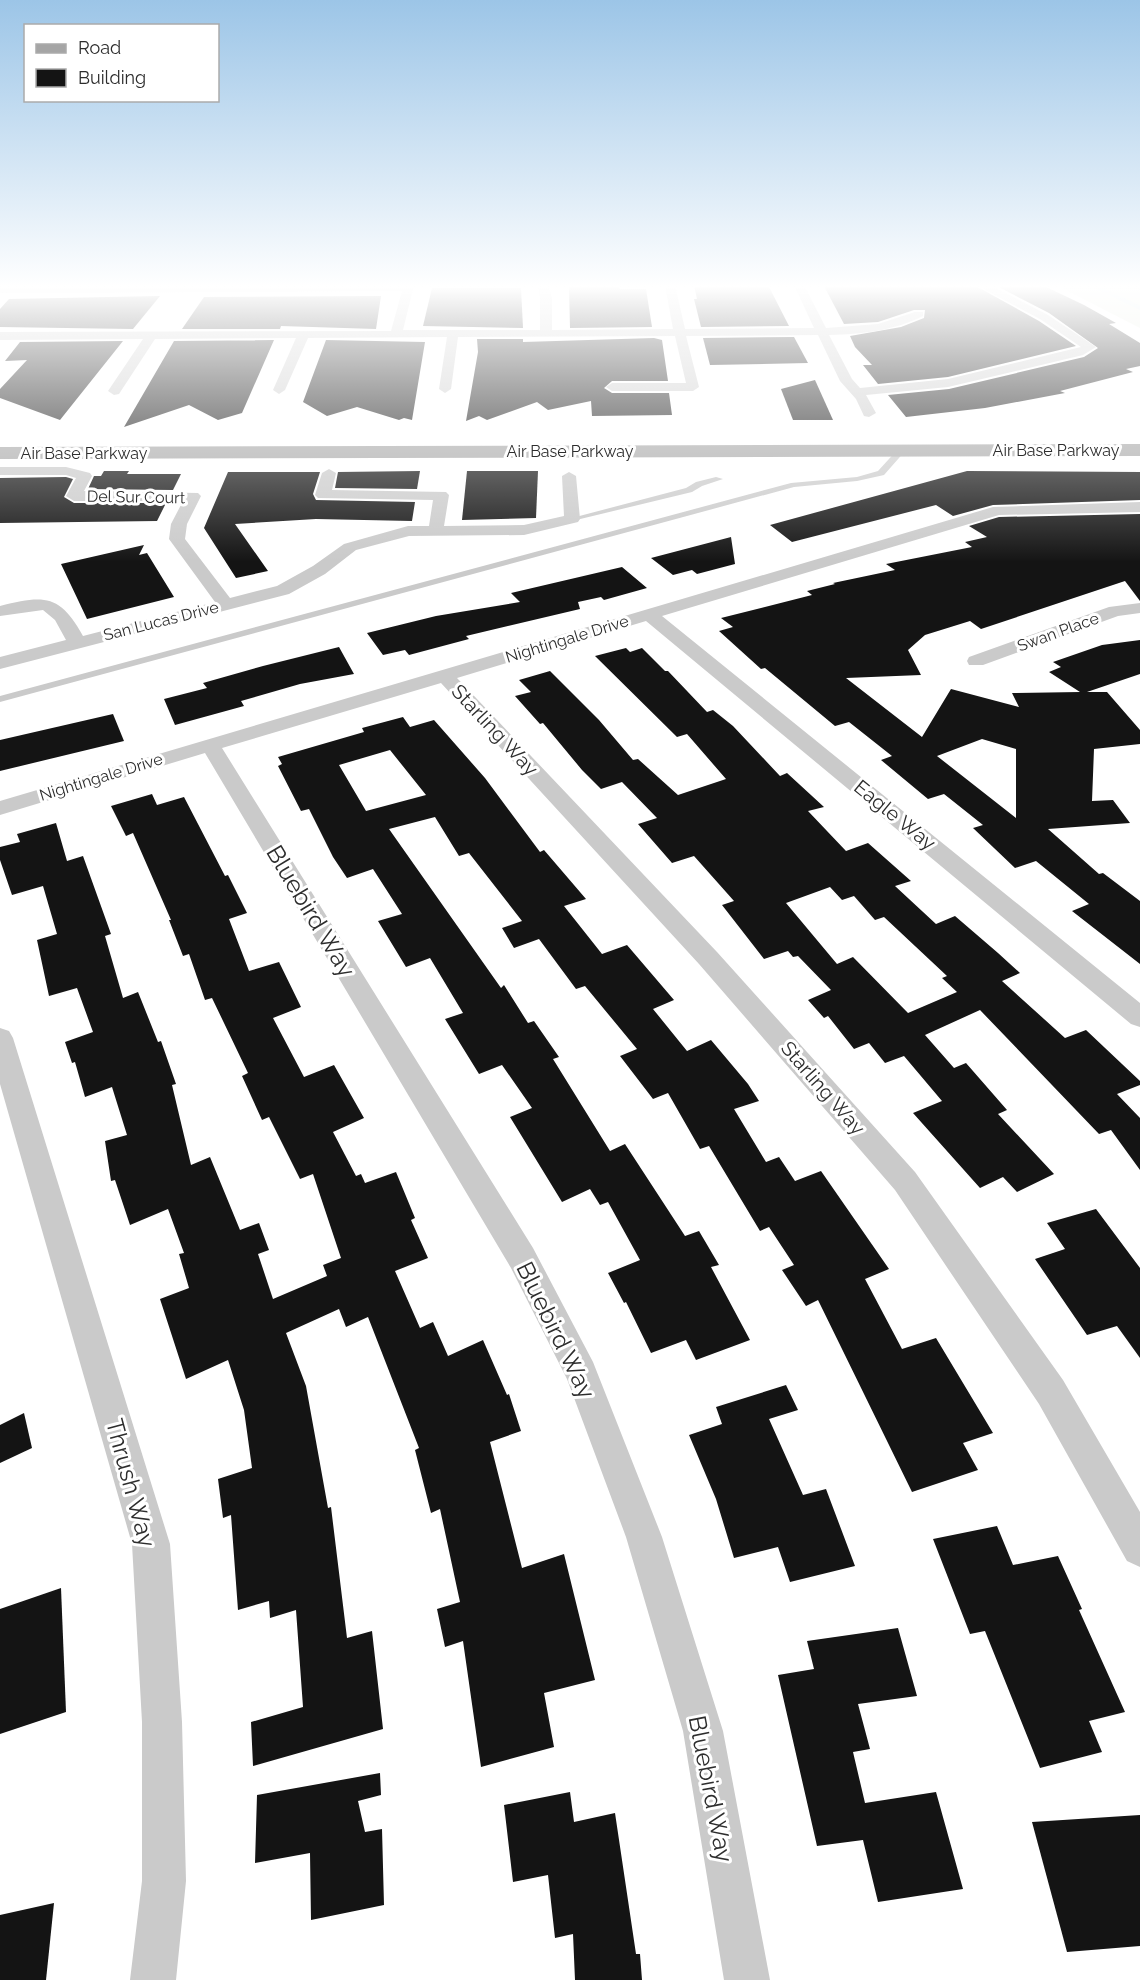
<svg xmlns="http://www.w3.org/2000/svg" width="1140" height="1980" font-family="Raleway,sans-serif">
  <rect width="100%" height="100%" fill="#fff"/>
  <path fill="#e4e9dc" d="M1056,285H1140V328Z"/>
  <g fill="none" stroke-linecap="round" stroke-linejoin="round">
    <path stroke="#cbdee6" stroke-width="4" d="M1093,285L1140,308"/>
  </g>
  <g fill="#141414" fill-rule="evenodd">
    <path d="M569,285H619L620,289H646L652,327L570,328Z"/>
    <path d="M694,285H768L789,326L701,327L694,299H697Z"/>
    <path d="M828,285H974L1039,321L1076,346L948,377L878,384L863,365H872L855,347L850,336L901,327L924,318L925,310H914L878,322L844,324L824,286Z"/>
    <path d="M995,285H1042L1084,305L1116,323L1109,324L1140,343V366L1126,369L1133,372L1060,391L1065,393L985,408L906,417L888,395L949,389L1084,357L1098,348L1049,313Z"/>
    <path d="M432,288H521L523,328L423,326Z"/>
    <path d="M160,296L133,329L0,327V309L9,299Z"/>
    <path d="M381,296L376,329L281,326L280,329H182L204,297Z"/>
    <path d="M794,337L808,363L710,365L703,338Z"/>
    <path d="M654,338L662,340L668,381H612L604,388L612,393H669L672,415L592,416L591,401L548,410L537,402L487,420L479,416L466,421L478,352L477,339H523V342Z"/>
    <path d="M274,340L242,413L218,420L189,405L124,427L174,341Z"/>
    <path d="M326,340L425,342L412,420L404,418L399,420L357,407L327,416L303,402Z"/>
    <path d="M123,341L60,420L0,398V389L27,360L5,361L20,342Z"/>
    <path d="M815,380L833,420H793L781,389Z"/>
    <path d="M104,471H129L127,474H181L173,490L88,489L94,476H101Z"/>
    <path d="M420,471L417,489L335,488L338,472Z"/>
    <path d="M467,471H538L536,518L462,520Z"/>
    <path d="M967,471L1140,472V500L993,505L953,516L936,505L792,542L770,525Z"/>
    <path d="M228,472H320L313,494L316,500L415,502L412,521L316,519L235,524L268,571L236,578L204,528Z"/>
    <path d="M66,477L73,479L64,497L74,503H166L157,521L0,523V478Z"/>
    <path d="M1140,514V601L1125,581L981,629L970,621L925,635L908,650L921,675L846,678L922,737L951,689L1019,707L1012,693L1080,692L1049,672L1061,667L1053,662L1102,645L1140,640V674L1087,692H1107L1140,730V744L1094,749L1092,801L1113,800L1130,823L1048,829L1099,874L1103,873L1140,901V964L1072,911L1089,904L1036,861L1015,868L973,828L983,825L944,794L928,799L881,760L892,756L849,722L835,726L765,668L761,669L719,631L733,627L721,618L812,595L807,591L835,584L833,583L895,570L886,564L972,547L965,542L987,537L969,526L999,517ZM982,739L1016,749V818L937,756Z"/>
    <path d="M731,537L735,564L697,574L692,570L673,575L651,558Z"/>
    <path d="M144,545L139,555L147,553L174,597L87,619L61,564Z"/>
    <path d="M622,567L647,588L604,600L601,597L578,602L580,609L466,636L469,639L409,655L405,650L383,655L367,633L436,616L520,602L511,593Z"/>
    <path d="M339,647L354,674L300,684L241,701L244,706L175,725L164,699L207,688L203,683L263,666Z"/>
    <path d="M626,648L630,652L642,648L665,671H668L707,712L713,710L733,726L780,776L787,773L824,807L808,811L846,851L868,843L911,881L895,886L936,924L955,916L998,953L1020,973L1002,981L1065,1038L1086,1030L1140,1081V1085L1117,1094L1140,1118V1170L1111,1130L1099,1134L980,1010L925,1035L954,1068L966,1063L1007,1110L998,1114L1054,1174L1017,1192L1003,1177L980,1188L913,1113L942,1101L904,1056L885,1063L869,1043L854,1049L828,1016L824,1018L808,1000L831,990L798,956L793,957L788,951L764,959L722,905L734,901L694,856L672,863L638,824L657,818L622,782L601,789L582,770L543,723L540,724L515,696L531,692L519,680L550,671L599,720L633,760L638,759L678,795L726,779L687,734L677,737L595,656ZM830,887L842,900L854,896L875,920L884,917L947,976L942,978L957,992L908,1013L853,957L837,964L786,903Z"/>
    <path d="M113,714L124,741L0,771V740Z"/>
    <path d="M403,717L410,727L434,720L485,778L540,852L544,850L586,899L564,906L602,954L627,945L674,1000L653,1009L687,1051L711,1040L748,1084L759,1101L734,1109L766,1162L779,1157L795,1181L821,1171L889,1269L865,1279L902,1349L936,1338L993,1433L963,1443L978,1470L912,1492L818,1300L806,1306L782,1270L794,1265L769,1227L760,1231L709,1146L700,1149L668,1093L653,1099L620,1056L637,1049L585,986L576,989L539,939L514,948L502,928L522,921L469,853L459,856L435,817L389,829L501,988L504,985L528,1023L534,1021L559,1057L553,1059L610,1151L625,1144L685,1236L699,1231L719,1265L711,1267L750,1340L696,1360L686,1340L651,1353L626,1302L624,1303L608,1273L640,1260L608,1202L600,1205L590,1189L562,1202L510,1117L532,1108L502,1065L479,1074L445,1019L463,1013L430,958L406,967L378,921L402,914L373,869L347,878L333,857L309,809L301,811L278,766L282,764L278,757L364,732L362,728ZM390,750L426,795L366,811L339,765Z"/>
    <path d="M152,794L157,805L184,797L225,876L228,875L247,913L229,919L249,971L279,962L301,1007L273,1018L304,1077L334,1065L364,1118L333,1132L356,1176L361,1174L365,1183L396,1172L415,1218L411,1220L428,1258L395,1271L420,1328L433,1322L448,1356L483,1340L507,1395L509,1394L521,1431L490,1442L522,1568L564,1554L595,1680L544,1693L554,1747L481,1767L463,1641L445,1647L437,1609L460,1602L440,1509L431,1513L415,1450L419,1448L368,1317L346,1327L339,1309L286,1333L306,1386L328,1508L331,1507L347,1638L372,1631L383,1729L253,1766L251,1722L303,1707L296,1610L270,1618L269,1601L238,1610L231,1515L223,1518L218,1479L252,1468L244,1410L228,1360L186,1379L160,1299L189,1288L179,1254L184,1253L168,1209L130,1225L115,1180L111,1181L105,1141L127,1135L112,1087L85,1097L75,1062L72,1063L65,1042L93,1032L77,988L49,996L37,940L57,934L43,886L12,895L0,860V847L20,842L17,834L56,823L67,861L83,856L111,934L105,936L123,998L138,992L158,1042L161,1041L176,1084L172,1085L191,1165L210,1157L240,1230L259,1223L269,1250L258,1254L273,1299L327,1276L323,1265L341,1258L313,1174L300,1179L269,1117L262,1120L242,1076L248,1073L212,998L205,1000L189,954L183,956L169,920H171L133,833L126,836L111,806Z"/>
    <path d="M1096,1209L1140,1268V1358L1117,1326L1087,1335L1035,1259L1065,1249L1047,1223Z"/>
    <path d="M786,1385L798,1410L769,1419L803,1495L826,1489L855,1566L790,1582L778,1547L734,1558L716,1499L689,1435L722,1424L716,1407Z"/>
    <path d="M24,1413L32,1448L0,1463V1425Z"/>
    <path d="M997,1526L1013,1565L1058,1556L1082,1609L1079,1610L1125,1712L1089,1721L1102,1752L1040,1768L985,1631L970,1634L933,1539Z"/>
    <path d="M61,1588L66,1712L0,1734V1609Z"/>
    <path d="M898,1628L917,1696L858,1704L870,1749L853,1752L865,1803L936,1792L963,1889L878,1902L863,1840L817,1846L778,1675L814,1669L807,1641Z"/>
    <path d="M380,1773L381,1795L358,1801L365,1832L382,1829L384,1905L311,1920L310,1853L255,1863L257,1795Z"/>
    <path d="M570,1792L574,1822L615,1813L636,1954H640L642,1980H575L573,1934L555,1938L548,1875L513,1882L504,1805Z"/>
    <path d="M1140,1815V1946L1067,1952L1032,1822Z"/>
    <path d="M54,1903L46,1980H0V1915Z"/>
  </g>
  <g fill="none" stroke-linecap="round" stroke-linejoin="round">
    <g fill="#cacaca" fill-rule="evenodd">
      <path d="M1131,285L1140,286V290L1132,286Z"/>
      <path d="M899,448L906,450L884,475L857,481L794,487L0,702V696L791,483L857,477L878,471Z"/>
      <path d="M716,477L723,479L702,486L692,492L572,521L568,519L686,488L696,482Z"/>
    </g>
    <g fill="#cacaca" fill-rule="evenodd">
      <path d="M414,285L403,330H540V298L538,285H548L552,298V330L673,329L665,285H675L685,329L814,328L794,285H804L826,328L878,324L915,312H923V316C893,331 862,334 829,335L852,379L860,388L948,379L1081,347L1040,319L976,285H990L1048,315L1096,347L1083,355L948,387L866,395L876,413L869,417L864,416L856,399L840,381L818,335L686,336L699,387L693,391H612L606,387L612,383H686L675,336L458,337L451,389L445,393L439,389L447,337L308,338L285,390L279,394L273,390L296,338L155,339L119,394L114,395L108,391L143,339L0,340V332L391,331L402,291L0,293V287Z"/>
      <path d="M0,467H66L90,473L92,476L84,491L198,493L201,496L187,524L185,539L230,598L277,586L313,566L344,544L408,526H429L433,500L318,498L315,495L322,473L329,469L336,473L332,490L446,492L449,495L444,526L524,525L564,516L562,476L569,472L576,476L580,519L578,522L524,535L409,536L356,550L325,574L289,594L0,669V657L66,640L55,620L43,610L0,616V606C44,595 60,594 83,636L215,602L169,539L171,524L183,501H74L66,496L76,478L66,475H0Z"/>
      <path d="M1140,502V512L999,515L662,616L1140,1003V1027L1131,1024L646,621L457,678L717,952L915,1172L1063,1380L1140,1512V1567L1127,1561L1039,1404L895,1190L699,964L441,683L222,748L533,1248L593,1362L662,1537L723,1731L770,1980H724L683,1731L626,1537L567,1379L511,1268L205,753L0,815V801L993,507Z"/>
      <path d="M1140,603V613L1118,616L983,665H969L967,661L969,657L1109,607Z"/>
      <path d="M0,1028L9,1031L13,1038L170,1544L182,1722L186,1881L176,1980H130L142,1881V1722L132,1544L0,1084Z"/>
    </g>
    <path fill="#a5a5a5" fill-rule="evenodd" d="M1140,444V456L0,459V447Z"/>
  </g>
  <linearGradient id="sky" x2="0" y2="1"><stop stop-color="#9cc5e7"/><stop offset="0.51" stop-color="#fff"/><stop offset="1" stop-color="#fff" stop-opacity="0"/></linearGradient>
  <rect width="1140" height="562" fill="url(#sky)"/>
  <g text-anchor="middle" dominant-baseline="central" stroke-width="6" stroke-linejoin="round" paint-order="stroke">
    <g font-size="16" fill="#2d2d2d" stroke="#fff">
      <text x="1056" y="450">Air Base Parkway</text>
      <text x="570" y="451">Air Base Parkway</text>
      <text x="84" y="453">Air Base Parkway</text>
      <text transform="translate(136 497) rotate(1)">Del Sur Court</text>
      <text transform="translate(161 621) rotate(-14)">San Lucas Drive</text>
      <text transform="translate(1058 632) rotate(-20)">Swan Place</text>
      <text transform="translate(567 639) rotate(-17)">Nightingale Drive</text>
      <text transform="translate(101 777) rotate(-17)">Nightingale Drive</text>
    </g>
    <g font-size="20" fill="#2d2d2d" stroke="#fff">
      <text transform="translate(495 730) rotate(47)">Starling Way</text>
      <text transform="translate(895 815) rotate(39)">Eagle Way</text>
      <text transform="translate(823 1088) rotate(49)">Starling Way</text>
    </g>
    <g font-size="24" fill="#2d2d2d" stroke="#fff">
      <text transform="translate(311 911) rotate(59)">Bluebird Way</text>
      <text transform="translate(556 1330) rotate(64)">Bluebird Way</text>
      <text transform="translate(131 1483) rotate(75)">Thrush Way</text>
      <text transform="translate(711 1789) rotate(79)">Bluebird Way</text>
    </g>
  </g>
  <rect x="24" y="24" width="195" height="78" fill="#ffffff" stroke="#ababab" stroke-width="1.5"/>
  <rect x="36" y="44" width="30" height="9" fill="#a5a5a5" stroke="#ababab" stroke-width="1.5"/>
  <text x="78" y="54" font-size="18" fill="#2d2d2d">Road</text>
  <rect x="36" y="69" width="30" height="18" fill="#141414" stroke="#ababab" stroke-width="1.5"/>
  <text x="78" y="84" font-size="18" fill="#2d2d2d">Building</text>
</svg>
